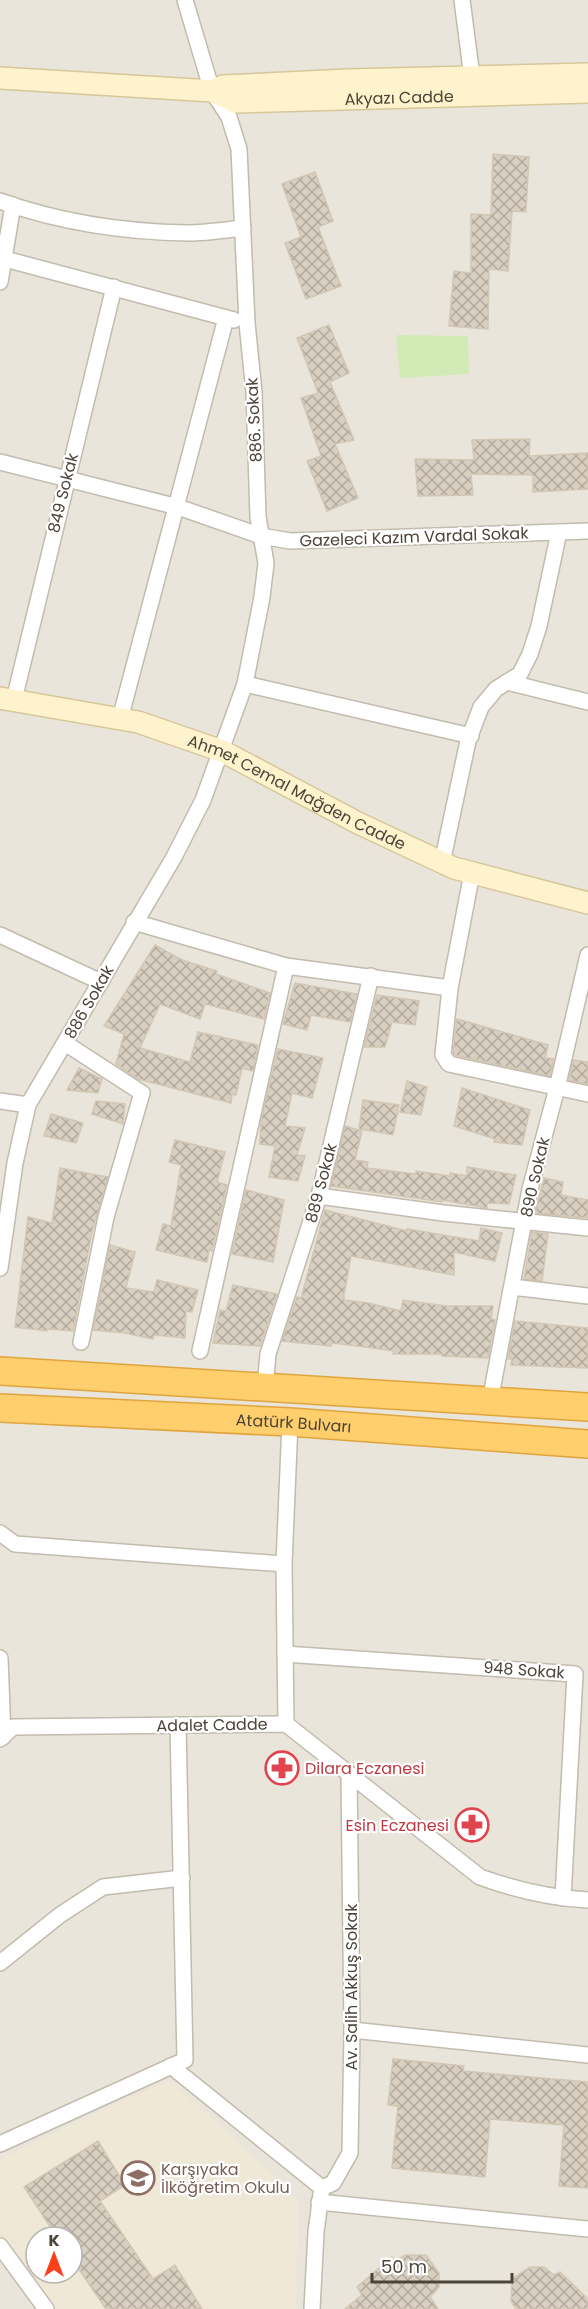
<svg xmlns="http://www.w3.org/2000/svg" width="588" height="2309" font-family="Poppins,sans-serif">
  <defs>
    <pattern id="building-cross-hatch" width="8" height="8" patternUnits="userSpaceOnUse" patternTransform="scale(1.5)"><rect width="8" height="8" fill="#d8cfc1"/><path d="M0 0l8 8M0 8l8-8" fill="none" stroke="#b1aa9e"/></pattern>
  </defs>
  <rect width="100%" height="100%" fill="#f6f3ec"/>
  <path fill="#eae5da" fill-rule="evenodd" d="M0,0H588V2309H0ZM36,2237H72V2273H36Z"/>
  <path fill="#efe8d6" fill-rule="evenodd" d="M170,2080L298,2198L296,2309H51L0,2238V2159L103,2109ZM36,2237H72V2273H36Z"/>
  <path fill="#d2eab5" d="M396,335L468,336L469,374L400,378Z"/>
  <g fill="url(#building-cross-hatch)" stroke="#d3c7b4" stroke-width="1.5">
    <path d="M493,154L529,157L526,212L512,211L508,271L489,269L488,329L449,326L454,271L471,273V214L491,215Z"/>
    <path d="M315,172L333,221L318,227L341,286L306,299L285,243L301,237L282,184Z"/>
    <path d="M329,325L349,373L330,382L354,440L335,444L358,498L327,511L307,461L321,456L301,398L318,393L297,338Z"/>
    <path d="M530,439L529,456L588,453V489L533,492V475L471,474L473,495L418,496L415,459L474,460L472,440Z"/>
    <path d="M155,945L182,960L217,971L216,974L270,993L264,1019L205,1004L200,1019L160,1004L140,1048L190,1062L198,1032L258,1045L253,1071L242,1068L236,1095L232,1094L231,1103L138,1079L116,1064L124,1034L104,1026Z"/>
    <path d="M295,983L357,994L350,1022L311,1015L307,1030L283,1024Z"/>
    <path d="M377,995L419,1001L415,1025L392,1022L385,1047H364Z"/>
    <path d="M457,1019L548,1045L545,1058L554,1059L550,1076L455,1055L453,1053Z"/>
    <path d="M278,1049L323,1058L312,1098L292,1093L285,1126L305,1128L297,1155L305,1156L298,1181L269,1177L275,1146L260,1144L261,1120Z"/>
    <path d="M573,1060L588,1062V1084L569,1080Z"/>
    <path d="M79,1068L102,1079L98,1093L67,1090Z"/>
    <path d="M407,1081L427,1087L421,1115L400,1112Z"/>
    <path d="M462,1088L530,1110L522,1145L494,1142L495,1139L454,1126Z"/>
    <path d="M363,1100L399,1105L393,1135L359,1129Z"/>
    <path d="M96,1101L125,1104L123,1124L92,1114Z"/>
    <path d="M51,1114L83,1123L76,1143L44,1136Z"/>
    <path d="M345,1126L362,1131L355,1160L368,1162L367,1168L416,1174V1171L450,1176V1173L467,1176V1167L516,1175L509,1204L487,1203V1208L442,1200V1202L331,1186Z"/>
    <path d="M175,1140L225,1152L217,1182L227,1185L212,1251L209,1250L207,1262L156,1250L163,1224L171,1226L181,1165L169,1162Z"/>
    <path d="M60,1168L108,1177L92,1232L73,1331L47,1329V1331L15,1327L28,1217L52,1223Z"/>
    <path d="M544,1178L563,1182L561,1195L588,1200V1218L535,1213Z"/>
    <path d="M246,1190L284,1200L273,1262L232,1254Z"/>
    <path d="M325,1210L407,1231V1229L479,1241L481,1228L502,1233L495,1261L454,1252V1275L351,1256L344,1295V1300L369,1303L401,1311L403,1300L446,1306H493L491,1319L495,1320L488,1358L442,1356V1354H393L394,1351L365,1347L332,1343L331,1346L282,1341L297,1297L301,1298Z"/>
    <path d="M532,1232L548,1234L542,1281L524,1279Z"/>
    <path d="M110,1245L135,1252L126,1288L154,1292L157,1280L198,1290L192,1312L186,1311L185,1338L154,1335L153,1339L125,1333L93,1330Z"/>
    <path d="M233,1285L277,1294L260,1346L213,1343L220,1310L226,1311Z"/>
    <path d="M515,1321L588,1328V1368L511,1365L512,1359H508Z"/>
    <path d="M393,2059L464,2066L463,2071L588,2082V2188L559,2186L564,2125L490,2119L485,2177L392,2168L398,2106L388,2105Z"/>
    <path d="M98,2141L125,2185L100,2201L153,2279L175,2265L202,2309H106L72,2259V2237H57L24,2187Z"/>
    <path d="M405,2255H426L439,2273V2287L430,2297L438,2309H345L362,2295L357,2287L392,2257L395,2261Z"/>
    <path d="M530,2267H544L554,2275L560,2272L588,2299V2309H516L511,2301L512,2279Z"/>
  </g>
  <g fill="none" stroke-linecap="round" stroke-linejoin="round">
    <g stroke="#c2bbae" stroke-width="18">
      <g id="street">
        <path d="M462,0L472,77"/>
        <path d="M0,201C59,222 125,232 188,233C206,233 225,230 243,228"/>
        <path d="M5,259L234,320"/>
        <path d="M0,282L13,205"/>
        <path d="M0,462L178,507L261,536L290,541L588,531"/>
        <path d="M507,682L588,702"/>
        <path d="M245,684L471,736"/>
        <path d="M14,700L114,287"/>
        <path d="M120,719L226,318"/>
        <path d="M442,863L468,741L481,707L496,689L520,674L530,654L539,626L559,532"/>
        <path d="M472,873L450,988L443,1055L449,1064L588,1094"/>
        <path d="M134,922L286,966L450,988"/>
        <path d="M0,935L101,982"/>
        <path d="M65,1043L142,1093L106,1217L81,1342"/>
        <path d="M0,1101L28,1105"/>
        <path d="M319,1196L443,1213L588,1228"/>
        <path d="M0,1268L15,1163L28,1105L174,857L203,800L245,684L262,597L266,563L258,517L254,392L247,323L239,149L229,117L212,91L185,0"/>
        <path d="M512,1287L588,1296"/>
        <path d="M200,1351L286,966"/>
        <path d="M265,1387L268,1354L319,1196L371,976"/>
        <path d="M490,1401L530,1189L557,1088L588,955"/>
        <path d="M0,1533L15,1544L284,1564"/>
        <path d="M285,1654L575,1674L563,1898"/>
        <path d="M0,1658L3,1737"/>
        <path d="M286,1724L284,1564L290,1422"/>
        <path d="M0,1739L13,1727L286,1724L480,1877C516,1890 550,1898 588,1900"/>
        <path d="M0,1963L60,1915L103,1887L182,1878"/>
        <path d="M352,2030L588,2055"/>
        <path d="M171,2066L322,2188"/>
        <path d="M0,2144L185,2060L178,1725"/>
        <path d="M322,2188L333,2183L350,2153L352,2030L349,1774"/>
        <path d="M319,2202L588,2229"/>
        <path d="M0,2246L46,2309"/>
        <path d="M312,2309L316,2232L321,2194"/>
      </g>
    </g>
    <g stroke="#d6c79b" stroke-width="24">
      <g id="secondary">
        <path id="s1" d="M588,74L348,80L223,86L212,91L235,102L588,92"/>
        <path d="M0,78L212,91"/>
        <path id="s2" d="M0,698L138,722L222,751L358,823L454,868L588,903"/>
      </g>
    </g>
    <g stroke="#e0a43c" stroke-width="30">
      <g id="highway">
        <path d="M0,1371L588,1407"/>
        <path id="s3" d="M0,1408L290,1422L588,1444"/>
      </g>
    </g>
    <use href="#street" stroke="#fff" stroke-width="15"/>
    <use href="#secondary" stroke="#fff3cd" stroke-width="21"/>
    <use href="#highway" stroke="#ffcf6e" stroke-width="27"/>
  </g>
  <defs>
    <g id="pharmacy-ring" transform="scale(1.725)"><circle r="9.5" fill="#fff" stroke="#e0444e" stroke-width="1.5"/><path d="M-2-6h4v4h4v4h-4v4h-4v-4h-4v-4h4Z" fill="#e0444e"/></g>
    <g id="school-ring" transform="scale(1.725)"><circle r="9.5" fill="#fff" stroke="#8d6e63" stroke-width="1.5"/><path d="M0-5L7-2L0 1L-7-2ZM-4 1L0 2.5L4 1V4Q0 6-4 4Z" fill="#8d6e63"/></g>
  </defs>
  <g fill-rule="evenodd">
    <use href="#pharmacy-ring" x="282" y="1768"/>
    <use href="#pharmacy-ring" x="472" y="1825"/>
    <use href="#school-ring" x="138" y="2178"/>
  </g>
  <g text-anchor="middle" dominant-baseline="central" stroke-width="4.5" stroke-linejoin="round" paint-order="stroke">
    <g font-size="16" fill="#4b4439" stroke="#fff">
      <text stroke="none"><textPath href="#s1" startOffset="567">Akyazı Cadde</textPath></text>
      <text transform="translate(254 420) rotate(-93)">886. Sokak</text>
      <text transform="translate(63 493) rotate(-76)">849 Sokak</text>
      <text transform="translate(414 537) rotate(-2)">Gazeleci Kazım Vardal Sokak</text>
      <text stroke="none"><textPath href="#s2" startOffset="314">Ahmet Cemal Mağden Cadde</textPath></text>
      <text transform="translate(89 1002) rotate(-60)">886 Sokak</text>
      <text transform="translate(535 1177) rotate(-77)">890 Sokak</text>
      <text transform="translate(321 1183) rotate(-75)">889 Sokak</text>
      <text stroke="none"><textPath href="#s3" startOffset="294">Atatürk Bulvarı</textPath></text>
      <text transform="translate(524 1670) rotate(4)">948 Sokak</text>
      <text transform="translate(212 1725) rotate(-1)">Adalet Cadde</text>
      <text transform="translate(351 1987) rotate(-90)">Av. Salih Akkuş Sokak</text>
    </g>
    <g font-size="16" fill="#be3a42" stroke="#fff" text-anchor="start">
      <text x="305" y="1768">Dilara Eczanesi</text>
      <text x="449" y="1825" text-anchor="end">Esin Eczanesi</text>
    </g>
    <g font-size="16" fill="#785e54" stroke="#fff" text-anchor="start">
      <text x="161" y="2169">Karşıyaka<tspan x="161" dy="18">İlköğretim Okulu</tspan></text>
    </g>
  </g>
  <g transform="translate(54 2255)"><circle r="28" fill="#ffffff" stroke="#b7b4b0" stroke-width="1.5"/>
  <path d="M0-4.5L10 22L0 15L-10 22Z" fill="#fc3f1d"/>
  <text y="-9" font-size="16" font-weight="bold" text-anchor="middle" fill="#4b4439">K</text>
  </g>
  <path d="M372 2273v9h140v-9" fill="none" stroke="#4b4439" stroke-width="3"/>
  <text x="381" y="2273" font-size="18" fill="#4b4439" stroke="#ffffff" stroke-width="4.5" paint-order="stroke">50 m</text>
</svg>
